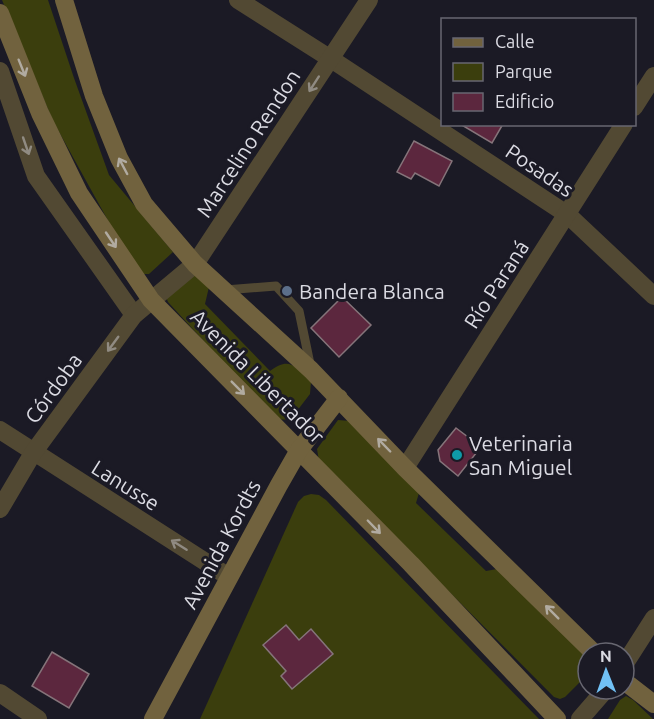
<svg xmlns="http://www.w3.org/2000/svg" width="654" height="719" font-family="Ubuntu,sans-serif">
  <rect width="100%" height="100%" fill="#1b1a25"/>
  <g fill="#3b3e0d">
    <path d="M2,0H48L74,78L109,175L173,252L149,274H143L121,244L53,121Z"/>
    <path d="M194,271L209,287L205,304L270,371C290,356 295,367 311,382L310,394L290,420L275,419L168,302L166,297Z"/>
    <path d="M338,420L350,421L419,493L416,503L486,571L497,569L588,658V674L565,697L560,699L554,697L319,461L317,449Z"/>
    <path d="M311,494L319,495L326,500L539,719H200L298,502L304,496Z"/>
    <path d="M626,696L633,700L653,719H608L620,700Z"/>
  </g>
  <g fill="#5c273e" stroke="#85747a" stroke-width="1.5">
    <path d="M460,124H503L492,143Z"/>
    <path d="M414,141L452,161L439,186L415,173L411,179L397,172Z"/>
    <path d="M342,297L371,325L339,357L311,328Z"/>
    <path d="M456,428L481,447L458,476L440,461L438,450Z"/>
    <path d="M286,625L299,640L311,629L333,654L292,689L281,676L286,671L263,645Z"/>
    <path d="M52,652L89,674L69,708L32,686Z"/>
  </g>
  <g fill="none" stroke-linecap="round" stroke-linejoin="round">
    <path stroke="#524933" stroke-width="9" d="M225,290L276,286L299,311L310,364"/>
    <g stroke="#524933" stroke-width="18">
      <path d="M238,0L331,59L568,215L654,296"/>
      <path d="M0,71L36,176L134,315"/>
      <path d="M634,107L654,76"/>
      <path d="M0,430L229,577"/>
      <path d="M405,468L624,124"/>
      <path d="M0,509L33,453L134,315L195,264L369,0"/>
      <path d="M624,665L654,618"/>
      <path d="M0,693L38,719"/>
      <path d="M580,719L606,689"/>
    </g>
    <g stroke="#71623e" stroke-width="18">
      <path d="M64,0L94,96L119,158L144,204L195,264L311,370L405,468L594,653"/>
      <path d="M0,13L40,113L79,193L151,300L411,564L557,719"/>
      <path d="M624,681L654,704"/>
      <path d="M153,719L279,485L299,450L339,398"/>
    </g>
  </g>
  <defs><path id="oneway-shaft" d="M-6 0H5M1.5-3L5.5 0L1.5 3" fill="none" stroke-width="1.6" stroke-linecap="round" stroke-linejoin="round" transform="scale(1.5)"/></defs>
  <g stroke="#b1aba1">
    <use href="#oneway-shaft" transform="translate(22 68) rotate(68)"/>
    <use href="#oneway-shaft" transform="translate(123 166) rotate(-118)"/>
    <use href="#oneway-shaft" transform="translate(111 240) rotate(56)"/>
    <use href="#oneway-shaft" transform="translate(238 388) rotate(45)"/>
    <use href="#oneway-shaft" transform="translate(384 445) rotate(-134)"/>
    <use href="#oneway-shaft" transform="translate(374 527) rotate(46)"/>
    <use href="#oneway-shaft" transform="translate(552 612) rotate(-135)"/>
  </g>
  <g stroke="#908b82">
    <use href="#oneway-shaft" transform="translate(314 84) rotate(123)"/>
    <use href="#oneway-shaft" transform="translate(26 146) rotate(71)"/>
    <use href="#oneway-shaft" transform="translate(113 344) rotate(126)"/>
    <use href="#oneway-shaft" transform="translate(179 545) rotate(-148)"/>
  </g>
  <circle fill="#5c6f8a" stroke="#1b1a25" stroke-width="2" cx="287" cy="291" r="6"/>
  <circle fill="#0f9aa8" stroke="#1b1a25" stroke-width="2" cx="457" cy="455" r="6"/>
  <g text-anchor="middle" dominant-baseline="central" stroke-width="6" stroke-linejoin="round" paint-order="stroke">
    <g font-size="21" fill="#dbdbe3" stroke="#1b1a25">
      <text transform="translate(248 143) rotate(-57)">Marcelino Rendon</text>
      <text transform="translate(540 170) rotate(34)">Posadas</text>
      <text transform="translate(496 284) rotate(-57)">Río Paraná</text>
      <text transform="translate(258 376) rotate(45)">Avenida Libertador</text>
      <text transform="translate(53 388) rotate(-54)">Córdoba</text>
      <text transform="translate(126 485) rotate(32)">Lanusse</text>
      <text transform="translate(221 544) rotate(-62)">Avenida Kordts</text>
    </g>
    <g font-size="21" fill="#dbdbe3" stroke="#1b1a25" text-anchor="start">
      <text x="299" y="291">Bandera Blanca</text>
      <text x="469" y="443">Veterinaria<tspan x="469" dy="24">San Miguel</tspan></text>
    </g>
  </g>
  <rect x="441" y="18" width="195" height="108" fill="#1b1a25" stroke="#686771" stroke-width="1.5"/>
  <rect x="453" y="38" width="30" height="9" fill="#71623e" stroke="#686771" stroke-width="1.5"/>
  <text x="495" y="48" font-size="18" fill="#dbdbe3">Calle</text>
  <rect x="453" y="63" width="30" height="18" fill="#3b3e0d" stroke="#686771" stroke-width="1.5"/>
  <text x="495" y="78" font-size="18" fill="#dbdbe3">Parque</text>
  <rect x="453" y="93" width="30" height="18" fill="#5c273e" stroke="#686771" stroke-width="1.5"/>
  <text x="495" y="108" font-size="18" fill="#dbdbe3">Edificio</text>
  <g transform="translate(606 671) rotate(359)"><circle r="28" fill="#1b1a25" stroke="#686771" stroke-width="1.5"/>
  <path d="M0-4.5L10 22L0 15L-10 22Z" fill="#71c1f5"/>
  <text y="-9" font-size="16" font-weight="bold" text-anchor="middle" fill="#dbdbe3">N</text>
  </g>
</svg>
